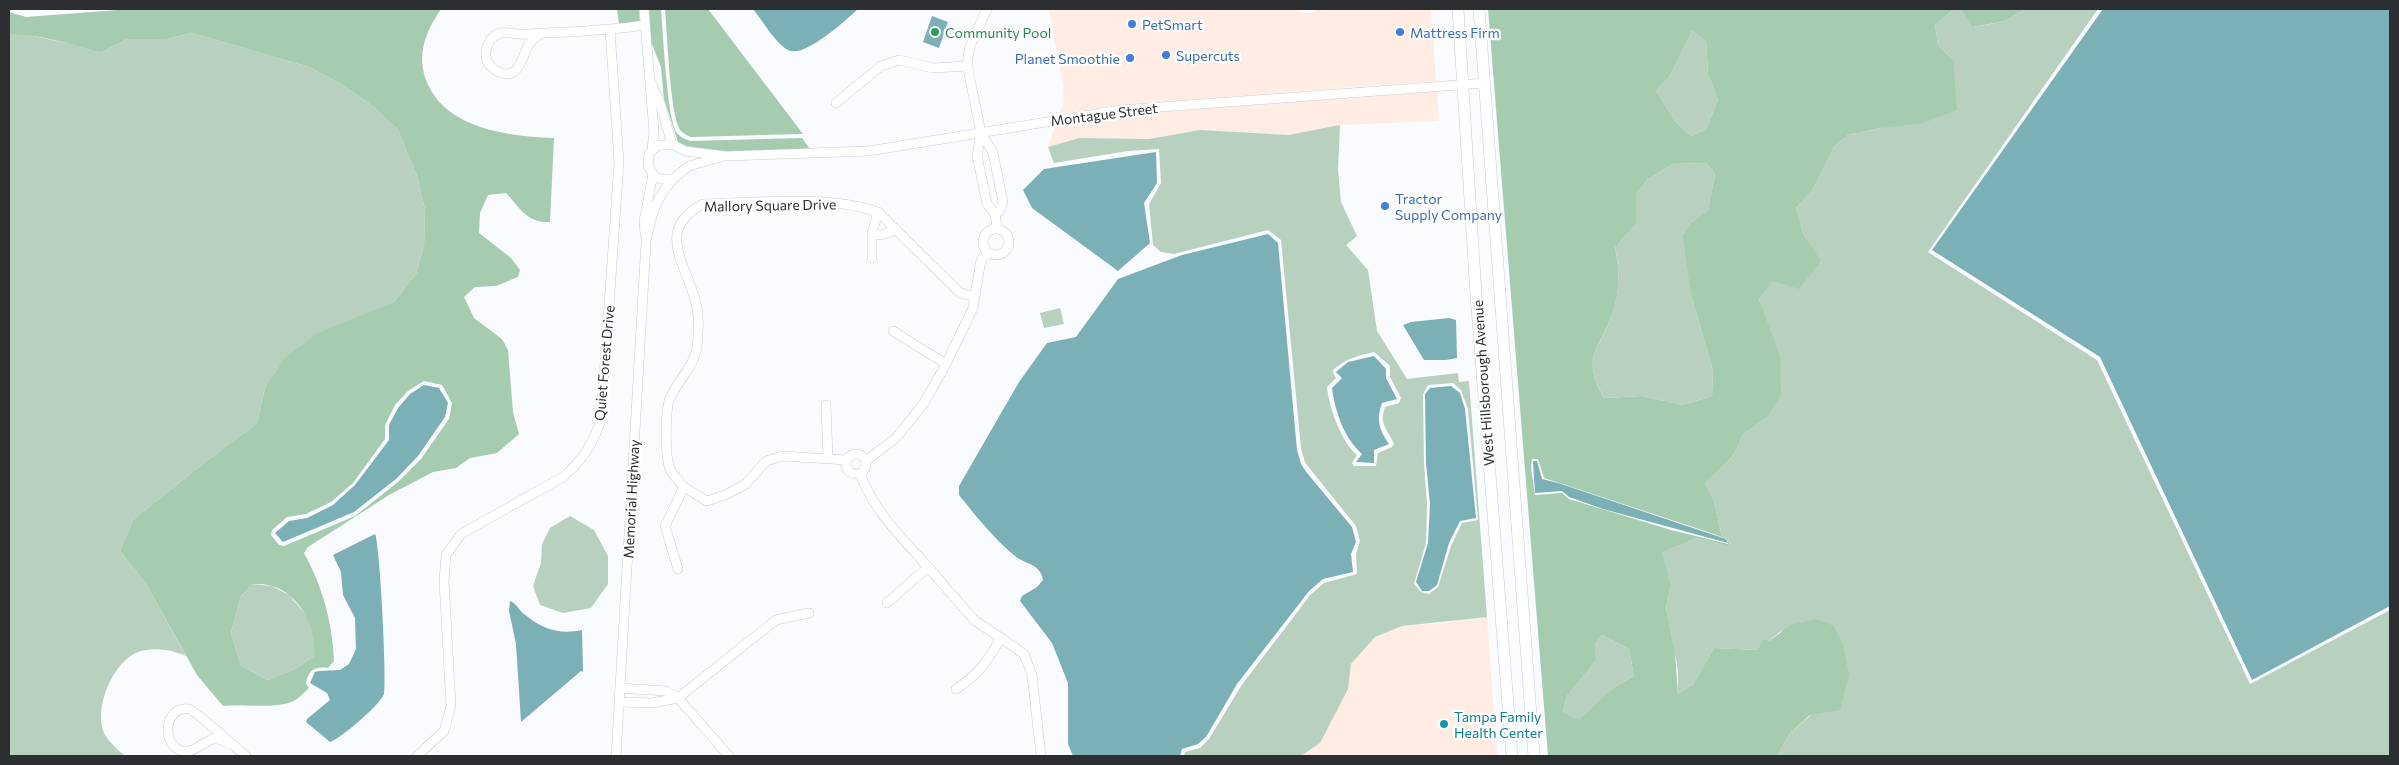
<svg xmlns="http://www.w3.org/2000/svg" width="2399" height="765" font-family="Commissioner,sans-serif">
  <rect width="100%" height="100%" fill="#f9fbfe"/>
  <g fill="#ffede3">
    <path d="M1049,9H1294L1303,13H1310L1319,9H1431L1436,81L1120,105L1059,114L1061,108L1064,107L1063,85Z"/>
    <path d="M1437,91L1439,121L1340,125L1288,135L1200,130L1149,139L1079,138L1048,147L1056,124L1120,114Z"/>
    <path d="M1472,617H1487L1497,756H1301L1348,689L1351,664L1375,637L1402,626L1445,623Z"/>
  </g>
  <g fill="#b8d0be" fill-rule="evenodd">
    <path d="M1954,9H1961L1974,27L2005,21L2026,9H2098L1928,252L2097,360L2250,684L2390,610V756H1777L1790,733L1811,715L1781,631L1758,650L1714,648L1693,684L1678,694V670L1666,607L1671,585L1661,552L1697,538L1730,545L1728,538L1722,537L1714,501L1705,483L1733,456L1743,435L1767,417V323L1759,299L1773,280L1821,262L1804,235L1796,208L1812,191L1834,147L1848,135L1881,128L1953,60L1938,45L1935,25Z"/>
    <path d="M1692,31L1706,41L1708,74L1718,100L1706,129L1691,136L1675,121L1656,91L1670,76Z"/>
    <path d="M19,33L71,44L100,53L127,39H167L192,33L309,67L343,85L375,108L398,130L417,176L425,210L424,245L416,274L394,302L366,314L265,388L257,423L205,462L133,520L120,551L146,584L186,656C172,650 156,647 141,651C114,658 93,708 104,733C108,741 118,750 125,756H9V34Z"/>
    <path d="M1340,125L1338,170L1341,202L1357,236L1346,245L1368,270L1377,331L1407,379L1458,373L1459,382L1469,381L1487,617L1402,626L1375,637L1351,664L1348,689L1320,743L1301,756H1184L1185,752L1200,748L1209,739L1241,686L1311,594L1324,583L1357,574L1356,554L1360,541L1356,526L1311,470L1305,462L1301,448L1281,240L1268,230L1174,254L1161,252L1153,245L1149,204L1161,183L1159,149L1128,151L1054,163L1048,147L1079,138L1149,139L1200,130L1288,135ZM1374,352L1390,366V377L1401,398L1399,403L1385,407C1379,425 1387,428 1394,444L1392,447L1378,453L1376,466H1354L1352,463L1357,455C1341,441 1329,408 1327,387L1336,378L1333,373V370C1346,358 1358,356 1374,352ZM1453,383L1461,390L1468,409L1478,520L1462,523L1451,546L1438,587L1429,594L1421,592L1414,584L1426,543L1427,504L1424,464L1423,394L1428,385Z"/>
    <path d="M1706,163L1715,174L1708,212L1692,222L1691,295L1713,370L1712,396L1683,405L1642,396L1604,398C1580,354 1600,351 1613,312C1620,290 1620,270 1615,248L1636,223V195L1647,180L1673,164Z"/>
    <path d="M1060,308L1064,324L1044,328L1040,313Z"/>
    <path d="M570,516L594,530L608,556V584L591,608L563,613L540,605L533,586L541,563L542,544L550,528Z"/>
    <path d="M252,584L272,586L289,595L306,615L315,639L314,656L295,669L268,680L241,666L231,633L241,596Z"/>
    <path d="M1602,635L1629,649L1634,676L1614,687L1579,721L1563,712L1567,696L1595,662V644Z"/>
  </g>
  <g fill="#a6ccaf" fill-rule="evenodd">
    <path d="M131,9H441C427,29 417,52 425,77C442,129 507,136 554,138L550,222C527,223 520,208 506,193L488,195L480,213L479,233L511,258L520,270L518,277L496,286L475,287L464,297L474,318L502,339L508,350L513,412L519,434L497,453L470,458L456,468L433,472L389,495L308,547L304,553C323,588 332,621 334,661L328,668C315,666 308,670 306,684L309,688C305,692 299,698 294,701C272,710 246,703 223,706L197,675L146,584L120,551L133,520L205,462L257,423L265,388L285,358L318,333L394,302L416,274L424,245L425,210L417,176L398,130L375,108L343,85L309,67L192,33L167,39H127L100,53C71,44 39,34 9,34V12L26,17ZM424,381L442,385L452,403L449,419L421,459L398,482L355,516L284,546L279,545L271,535L272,530L287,517L306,514L331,502L353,483L385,439V425L395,405L408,391ZM252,584C258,584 266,584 272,586C301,595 316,628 314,656L295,669L268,680L241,666L231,633L241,596Z"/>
    <path d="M617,9H639L640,21L619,24Z"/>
    <path d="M649,9H661C663,31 667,120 677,133C680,137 687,140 691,141L802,138L810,149C782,151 699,156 678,142L664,99L661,67L651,42Z"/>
    <path d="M665,9H708L803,134L691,137C688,136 684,134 681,131C670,119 667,29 665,9Z"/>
    <path d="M1488,9H1954L1935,25L1938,45L1953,60L1957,110L1923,123L1881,128L1848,135L1834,147L1812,191L1796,208L1804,235L1821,261L1799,289L1773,281L1759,299L1780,356L1781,395L1767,417L1743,435L1733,456L1705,483L1714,501L1722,537L1728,538L1730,546L1697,538L1662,552L1671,585L1666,607L1675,653L1678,694L1693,684L1714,648L1758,650L1764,639L1769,641L1791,625L1816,619L1834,626L1844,648L1849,675L1840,710L1810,715L1790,733L1777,756H1548ZM1692,31L1706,41L1708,74L1718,100L1706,129L1691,136L1675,121L1656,91L1670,76ZM1706,163L1715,174L1708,211L1692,222L1683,236L1691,295L1713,370L1712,396L1683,405L1642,396L1604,398C1580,355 1600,350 1613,312C1620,290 1620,271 1615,248L1636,223V195L1647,180L1673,164ZM1532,459H1538L1544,478L1711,533L1727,539L1728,544L1671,530L1569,499L1562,493L1535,495L1531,468ZM1602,635L1629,649L1634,676L1614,687L1579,720L1563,712L1567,696L1595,662V644Z"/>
    <path d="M1961,9H2026L2005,21L1973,27Z"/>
  </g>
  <g fill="#7bb0b7">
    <path d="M753,9H858C846,20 804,59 788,50C776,44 762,20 753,9Z"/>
    <path d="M2103,9H2390V606L2252,680L2100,357L1932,250Z"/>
    <path d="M932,16L948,22L939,48L923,42Z"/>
    <path d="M1156,152L1157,183L1144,203L1150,243L1118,271L1032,208L1023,190L1044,169Z"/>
    <path d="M1268,234L1278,243L1297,450L1301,464L1307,473L1352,527L1356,542L1351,554L1353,572L1323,579L1309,591L1237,684L1206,737L1198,744L1182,749L1180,756H1073L1068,744V683L1052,643L1020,601L1022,596L1037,587L1043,580C1040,563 1026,565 1015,556C995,540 975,515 959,495V486L1019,382L1047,343L1076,337L1118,279L1182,255Z"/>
    <path d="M1449,318L1456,320L1457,358L1446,360H1424L1403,325L1411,322Z"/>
    <path d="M1374,356L1386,369V378L1397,399L1382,403C1376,420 1379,430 1389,444L1374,450V463L1356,462L1362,454C1344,438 1335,411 1332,388L1342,378L1336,372L1348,362Z"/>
    <path d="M424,385L439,388L448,403L445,417L418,456L396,479L354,512L283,542L275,533L289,521L307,518L333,505L355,485L389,440V425L398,408L410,394Z"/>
    <path d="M1451,386L1460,393L1465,409L1476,518L1460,521L1449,543L1437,585L1429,591H1422L1416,582L1428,543L1430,504L1426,463L1425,394L1430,388Z"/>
    <path d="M1533,461H1537L1542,479L1558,483L1726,539L1728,543L1603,509L1569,497L1562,491L1535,493Z"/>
    <path d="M375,534C380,544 387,683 384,694C380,705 340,739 330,742L306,722L307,719L330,700L327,693L310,683L315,672L319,671L340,670L349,664L356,649L355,618L343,595L341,572L333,555Z"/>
    <path d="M510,601C516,603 519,610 524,614C542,629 560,635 582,630L583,672L581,671L521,722L516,644L509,611Z"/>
  </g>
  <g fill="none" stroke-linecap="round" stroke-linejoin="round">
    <g stroke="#c6ccd2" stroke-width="10">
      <g id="minor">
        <path d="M644,9L654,132L652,149"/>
        <path d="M987,9L970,46L967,64L981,133L993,153L1003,202L1000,211L995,214"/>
        <path d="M542,33C536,37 531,40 528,46C522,57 519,81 499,72C493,69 486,64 486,56C485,47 490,35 501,33C509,32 519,35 527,34C567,32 606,31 645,25"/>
        <path d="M651,83L659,100L672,144L685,151L726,156L869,151L1120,110L1485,83"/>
        <path d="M836,103L881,66L899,60L933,68L967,66"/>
        <path d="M981,133L977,156L987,204L995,214L997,228"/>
        <path d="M672,144L656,146L649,154L648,166L655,177L661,179H673L689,166L721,157"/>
        <circle cx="996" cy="242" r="13"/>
        <path d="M645,234L644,221L653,174"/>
        <path d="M872,234L881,235L896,230"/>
        <path d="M872,258V234L878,212L960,293L974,296"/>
        <path d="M946,364L973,308L981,260L988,254"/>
        <path d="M826,405L828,458"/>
        <circle cx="856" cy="464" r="10"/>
        <path d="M866,461L897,437L924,403L946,364L893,331"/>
        <path d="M860,473C872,509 903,539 928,567"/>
        <path d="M684,487L707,501L725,495L746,484L766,461L782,456L847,460"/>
        <path d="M678,569L665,526L684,487C680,482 673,476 670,469C665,458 665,409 670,398C682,372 698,367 698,333C699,321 698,308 694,296C683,260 657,228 703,204C758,203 825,194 878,212"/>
        <path d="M887,603L928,567L974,620L1001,638"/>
        <path d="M620,688L666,691L678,698L729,756"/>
        <path d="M956,689C980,674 987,661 1001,638L1024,654L1032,675L1041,756"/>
        <path d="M620,702L652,703L678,698L776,620L809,613"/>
        <path d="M230,744L216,738C205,740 198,750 188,751C161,753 161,706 189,709C195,710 237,749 246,756"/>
        <path d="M417,756L444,731L451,706L444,581L446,555L461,534L563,477C582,461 593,444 601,420L619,162L610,30"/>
        <path d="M616,756L646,242C651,215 655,200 673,179"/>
      </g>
    </g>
    <g stroke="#c6ccd2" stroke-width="12">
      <g id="major">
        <path d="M1458,9L1476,295L1512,756"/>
        <path d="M1479,9L1534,756"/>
      </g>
    </g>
    <use href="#minor" stroke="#fff" stroke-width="9"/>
    <use href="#major" stroke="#fff" stroke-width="11"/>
  </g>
  <g fill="#3f7fe0" stroke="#fff" stroke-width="2">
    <circle cx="1132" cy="24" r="5"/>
    <circle cx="1400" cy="32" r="5"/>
    <circle cx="1166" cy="55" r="5"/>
    <circle cx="1130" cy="58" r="5"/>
    <circle cx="1385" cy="206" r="5"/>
  </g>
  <circle fill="#2e9e5b" stroke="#fff" stroke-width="2" cx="935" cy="32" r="5"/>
  <circle fill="#0f9aa8" stroke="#fff" stroke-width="2" cx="1444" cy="724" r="5"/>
  <g text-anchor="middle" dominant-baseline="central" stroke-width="4.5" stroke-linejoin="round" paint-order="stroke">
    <g font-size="14" fill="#366cbe" stroke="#fff" text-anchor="start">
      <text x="1142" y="24">PetSmart</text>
      <text x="1410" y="32">Mattress Firm</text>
      <text x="1176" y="55">Supercuts</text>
      <text x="1120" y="58" text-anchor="end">Planet Smoothie</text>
      <text x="1395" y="198">Tractor<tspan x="1395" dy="16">Supply Company</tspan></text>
    </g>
    <g font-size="14" fill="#27864d" stroke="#fff" text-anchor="start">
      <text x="945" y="32">Community Pool</text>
    </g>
    <g font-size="14" fill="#2c2e31" stroke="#fff">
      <text transform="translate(1104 114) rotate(-7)">Montague Street</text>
      <text transform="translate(770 205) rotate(-1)">Mallory Square Drive</text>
      <text transform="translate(604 363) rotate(-85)">Quiet Forest Drive</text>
      <text transform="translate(1483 383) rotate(-94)">West Hillsborough Avenue</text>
      <text transform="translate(631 499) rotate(-87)">Memorial Highway</text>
    </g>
    <g font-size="14" fill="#0d838f" stroke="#fff" text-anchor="start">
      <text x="1454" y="716">Tampa Family<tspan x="1454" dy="16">Health Center</tspan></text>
    </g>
  </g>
  <rect width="2399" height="765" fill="none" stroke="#2c2e31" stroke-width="20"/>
</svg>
